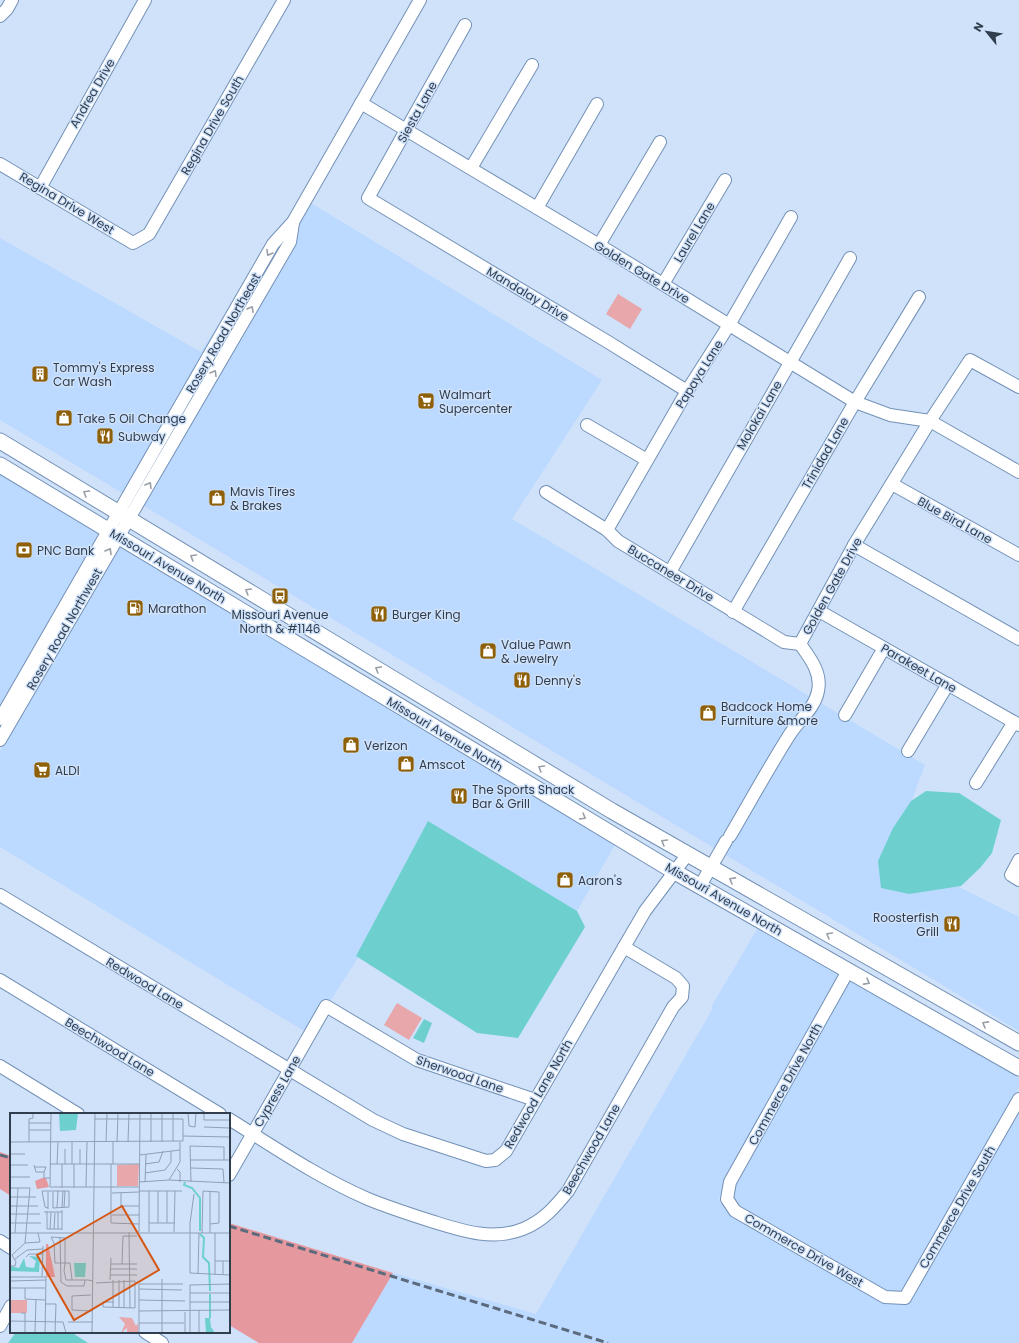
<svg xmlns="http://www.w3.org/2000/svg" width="1019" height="1343" font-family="Poppins,sans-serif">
  <rect width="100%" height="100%" fill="#cfe2fa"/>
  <g fill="#bcd9ff">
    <path d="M311,203L602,380L512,519L925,765L912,800L893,828L938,888L957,886L1019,917V1031L144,506L295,245L298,225Z"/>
    <path d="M0,238L201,352L248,277L124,494L0,420Z"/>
    <path d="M0,471L101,532L40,637H39L38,641L0,707Z"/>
    <path d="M120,544L616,843L577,911L428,821L356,956L358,958L309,1034L0,847V751L23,711H26V707Z"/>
    <path d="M759,926L840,972L763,1109L722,1195L719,1197L720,1203L880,1300V1302L887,1304L889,1302L905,1303L1019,1111V1343H352L393,1273L536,1314L713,1008L711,1007Z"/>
    <path d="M850,978L1019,1078V1087L901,1292L886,1291L739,1207L733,1198L735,1185Z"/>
  </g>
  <g fill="#e8a7ab">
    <path d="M618,294L642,309L630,329L606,314Z"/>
    <path d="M397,1003L422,1018L409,1040L384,1025Z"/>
  </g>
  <g fill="#e5989e">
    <path d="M0,1152L11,1156V1196L0,1189Z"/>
    <path d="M229,1223L393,1273L352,1343H259L229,1325Z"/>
  </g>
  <g fill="#6dd0cf">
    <path d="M926,791L959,793L1001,820L992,853L980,868L961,886L909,894L881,888L878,861L893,828L911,801Z"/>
    <path d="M428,821L577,911L585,927L518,1038L477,1033L356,956Z"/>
    <path d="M424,1019L432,1023L424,1043L413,1038Z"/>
    <path d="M16,1332H71L88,1343H8Z"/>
  </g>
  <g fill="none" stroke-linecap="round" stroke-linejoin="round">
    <g stroke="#7391b6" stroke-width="14">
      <g id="minor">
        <path d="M0,16L7,9L12,0"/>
        <path d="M465,25L368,198L608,342L687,391"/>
        <path d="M361,103L599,245L855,402L890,415L930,421L1019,472"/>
        <path d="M0,164L133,243L149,234L284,0"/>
        <path d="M471,168L532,65"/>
        <path d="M40,188L145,0"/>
        <path d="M537,208L597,104"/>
        <path d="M599,245L660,142"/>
        <path d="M663,284L725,180"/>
        <path d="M587,425L647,460"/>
        <path d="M892,484L1019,555"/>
        <path d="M546,492L607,530L618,541L784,642L800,644"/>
        <path d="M607,530L687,391L729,325L791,217"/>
        <path d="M854,545L1019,639"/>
        <path d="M670,572L850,258"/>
        <path d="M819,611L1019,725"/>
        <path d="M733,612L855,402L919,297"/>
        <path d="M800,644L854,545L930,421L970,360L1019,387"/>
        <path d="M845,715L884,648"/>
        <path d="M0,719L273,244L293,222L420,0"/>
        <path d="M0,740L290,242L293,223"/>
        <path d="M908,751L948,684"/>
        <path d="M976,783L1014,722"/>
        <path d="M730,836C750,802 769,767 790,734C799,720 815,708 818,691C822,673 810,658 800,644"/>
        <path d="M1019,860L1011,875L1019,880"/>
        <path d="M700,886L726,841"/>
        <path d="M0,895L373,1120L403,1134L486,1161L495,1160L506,1151L624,947L645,911L687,855"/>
        <path d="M848,971L730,1182L727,1199L735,1211L885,1297L905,1298L1019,1099"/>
        <path d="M0,980L220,1114"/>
        <path d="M0,1066L78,1114"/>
        <path d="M229,1119C274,1147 319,1178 368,1199C390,1208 412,1215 434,1222C463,1231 493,1241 523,1229C543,1221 555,1207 568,1191L673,1007L682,997L683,986L676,978L624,947"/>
        <path d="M229,1175L326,1006L417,1060L535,1100"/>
        <path d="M0,1241L11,1248"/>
        <path d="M0,1326L11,1306"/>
        <path d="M145,1332L162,1343"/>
      </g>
    </g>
    <g stroke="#7391b6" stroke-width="17">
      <g id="major">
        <path d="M0,441L612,811L1019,1043"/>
        <path d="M0,465L675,872L1019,1068"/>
      </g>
    </g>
    <use href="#minor" stroke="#fff" stroke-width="12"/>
    <use href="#major" stroke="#fff" stroke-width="15"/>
    <g stroke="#5b6a7c" stroke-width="3" stroke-dasharray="8 4" stroke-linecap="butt">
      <path d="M0,1155L11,1158"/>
      <path d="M229,1226L608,1343"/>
    </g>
  </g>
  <defs><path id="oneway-chevron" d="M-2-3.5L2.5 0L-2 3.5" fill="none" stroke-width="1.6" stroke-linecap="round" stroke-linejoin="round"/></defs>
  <g stroke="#989ea6">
    <use href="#oneway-chevron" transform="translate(269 253) rotate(120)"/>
    <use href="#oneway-chevron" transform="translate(251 309) rotate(-60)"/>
    <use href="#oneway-chevron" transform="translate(214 373) rotate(-60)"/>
    <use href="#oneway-chevron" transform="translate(149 485) rotate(-59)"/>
    <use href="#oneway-chevron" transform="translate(86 493) rotate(-149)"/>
    <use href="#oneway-chevron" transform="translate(109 551) rotate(-59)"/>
    <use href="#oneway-chevron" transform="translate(193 557) rotate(-149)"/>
    <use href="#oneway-chevron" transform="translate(248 591) rotate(-149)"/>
    <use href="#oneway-chevron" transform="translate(378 669) rotate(-149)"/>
    <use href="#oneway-chevron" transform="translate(541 768) rotate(-149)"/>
    <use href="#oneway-chevron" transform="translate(583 817) rotate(31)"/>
    <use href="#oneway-chevron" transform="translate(664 842) rotate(-150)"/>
    <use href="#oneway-chevron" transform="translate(732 880) rotate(-151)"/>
    <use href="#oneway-chevron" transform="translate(829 935) rotate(-150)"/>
    <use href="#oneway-chevron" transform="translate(867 982) rotate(29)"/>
    <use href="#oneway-chevron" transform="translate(985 1024) rotate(-151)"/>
  </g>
  <defs>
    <g id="building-square" transform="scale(0.9)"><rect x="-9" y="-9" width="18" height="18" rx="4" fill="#8f600a" stroke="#cfe2fa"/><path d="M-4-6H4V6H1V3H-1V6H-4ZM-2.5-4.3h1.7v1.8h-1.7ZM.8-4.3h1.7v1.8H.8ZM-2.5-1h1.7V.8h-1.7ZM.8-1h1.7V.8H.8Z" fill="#fff"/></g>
    <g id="supermarket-square" transform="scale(0.9)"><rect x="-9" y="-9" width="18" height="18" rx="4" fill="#8f600a" stroke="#cfe2fa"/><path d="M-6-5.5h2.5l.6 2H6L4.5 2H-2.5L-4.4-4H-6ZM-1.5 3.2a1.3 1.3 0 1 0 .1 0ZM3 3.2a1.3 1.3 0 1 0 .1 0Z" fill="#fff"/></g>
    <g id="shop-square" transform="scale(0.9)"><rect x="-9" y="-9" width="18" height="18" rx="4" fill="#8f600a" stroke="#cfe2fa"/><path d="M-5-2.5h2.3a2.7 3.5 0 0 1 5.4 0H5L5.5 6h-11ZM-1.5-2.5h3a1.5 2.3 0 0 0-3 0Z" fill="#fff"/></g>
    <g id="restaurant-square" transform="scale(0.9)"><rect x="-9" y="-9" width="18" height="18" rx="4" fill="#8f600a" stroke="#cfe2fa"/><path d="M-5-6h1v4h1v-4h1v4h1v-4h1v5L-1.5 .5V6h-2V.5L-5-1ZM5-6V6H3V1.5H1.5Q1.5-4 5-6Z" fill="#fff"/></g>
    <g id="bank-square" transform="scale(0.9)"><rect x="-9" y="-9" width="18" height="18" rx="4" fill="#8f600a" stroke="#cfe2fa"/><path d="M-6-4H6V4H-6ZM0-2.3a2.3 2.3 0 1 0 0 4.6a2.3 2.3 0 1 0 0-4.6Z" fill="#fff"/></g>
    <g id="bus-square" transform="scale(0.9)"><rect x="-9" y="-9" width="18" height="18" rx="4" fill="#8f600a" stroke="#cfe2fa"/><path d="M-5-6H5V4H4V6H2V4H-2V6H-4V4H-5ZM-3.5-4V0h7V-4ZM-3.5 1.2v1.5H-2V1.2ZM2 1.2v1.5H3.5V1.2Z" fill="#fff"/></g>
    <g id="fuel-square" transform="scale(0.9)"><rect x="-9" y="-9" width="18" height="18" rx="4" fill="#8f600a" stroke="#cfe2fa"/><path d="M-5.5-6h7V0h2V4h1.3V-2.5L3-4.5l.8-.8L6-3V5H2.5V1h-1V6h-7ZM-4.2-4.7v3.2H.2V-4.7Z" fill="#fff"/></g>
  </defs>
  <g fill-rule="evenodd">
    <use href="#building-square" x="40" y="374"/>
    <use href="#supermarket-square" x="426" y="401"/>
    <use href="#shop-square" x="64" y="418"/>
    <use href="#restaurant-square" x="105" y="436"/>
    <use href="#shop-square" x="217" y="498"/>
    <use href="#bank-square" x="24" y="550"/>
    <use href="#bus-square" x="280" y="596"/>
    <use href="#fuel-square" x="135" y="608"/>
    <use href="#restaurant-square" x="379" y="614"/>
    <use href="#shop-square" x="488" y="651"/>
    <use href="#restaurant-square" x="522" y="680"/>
    <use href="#shop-square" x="708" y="713"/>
    <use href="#shop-square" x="351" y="745"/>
    <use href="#shop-square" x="406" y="764"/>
    <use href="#supermarket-square" x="42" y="770"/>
    <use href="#restaurant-square" x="459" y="796"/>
    <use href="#shop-square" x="565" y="880"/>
    <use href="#restaurant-square" x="952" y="924"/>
  </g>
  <g text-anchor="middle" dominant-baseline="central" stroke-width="3" stroke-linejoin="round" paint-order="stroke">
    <g font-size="12" fill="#313e4e" stroke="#cfe2fa">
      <text transform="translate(92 93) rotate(-60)">Andrea Drive</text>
      <text transform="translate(417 112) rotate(-61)">Siesta Lane</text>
      <text transform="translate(212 125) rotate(-60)">Regina Drive South</text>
      <text transform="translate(67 203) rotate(31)">Regina Drive West</text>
      <text transform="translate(694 232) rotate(-59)">Laurel Lane</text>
      <text transform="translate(642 272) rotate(31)">Golden Gate Drive</text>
      <text transform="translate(528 294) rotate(31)">Mandalay Drive</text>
      <text transform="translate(223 333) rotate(-60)">Rosery Road Northeast</text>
      <text transform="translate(699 374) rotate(-58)">Papaya Lane</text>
      <text transform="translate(759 415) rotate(-60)">Molokai Lane</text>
      <text transform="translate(825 453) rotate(-60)">Trinidad Lane</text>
      <text transform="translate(955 520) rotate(29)">Blue Bird Lane</text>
      <text transform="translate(168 566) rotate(31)">Missouri Avenue North</text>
      <text transform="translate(671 573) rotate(31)">Buccaneer Drive</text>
      <text transform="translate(832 586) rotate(-61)">Golden Gate Drive</text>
      <text transform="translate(64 629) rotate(-60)">Rosery Road Northwest</text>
      <text transform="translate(919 668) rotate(30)">Parakeet Lane</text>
      <text transform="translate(445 734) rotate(31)">Missouri Avenue North</text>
      <text transform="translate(724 899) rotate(30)">Missouri Avenue North</text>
      <text transform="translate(145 983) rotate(31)">Redwood Lane</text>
      <text transform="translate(110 1047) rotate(31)">Beechwood Lane</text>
      <text transform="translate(460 1074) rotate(19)">Sherwood Lane</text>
      <text transform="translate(785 1084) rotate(-61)">Commerce Drive North</text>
      <text transform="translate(277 1091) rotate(-60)">Cypress Lane</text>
      <text transform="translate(538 1094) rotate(-60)">Redwood Lane North</text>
      <text transform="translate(591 1149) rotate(-60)">Beechwood Lane</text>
      <text transform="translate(957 1207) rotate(-60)">Commerce Drive South</text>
      <text transform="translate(804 1250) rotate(30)">Commerce Drive West</text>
    </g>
    <g font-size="12" fill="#313e4e" stroke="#cfe2fa" text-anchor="start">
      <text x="53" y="367">Tommy's Express<tspan x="53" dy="14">Car Wash</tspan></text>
      <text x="439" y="394">Walmart<tspan x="439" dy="14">Supercenter</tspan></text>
      <text x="77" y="418">Take 5 Oil Change</text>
      <text x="118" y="436">Subway</text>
      <text x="230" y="491">Mavis Tires<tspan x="230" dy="14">&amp; Brakes</tspan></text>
      <text x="37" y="550">PNC Bank</text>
      <text x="148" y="608">Marathon</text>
      <text x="280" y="614" text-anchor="middle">Missouri Avenue<tspan x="280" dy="14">North &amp; #1146</tspan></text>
      <text x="392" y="614">Burger King</text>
      <text x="501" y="644">Value Pawn<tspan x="501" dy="14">&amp; Jewelry</tspan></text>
      <text x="535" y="680">Denny's</text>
      <text x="721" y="706">Badcock Home<tspan x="721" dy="14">Furniture &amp;more</tspan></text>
      <text x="364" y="745">Verizon</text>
      <text x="419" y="764">Amscot</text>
      <text x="55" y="770">ALDI</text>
      <text x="472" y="789">The Sports Shack<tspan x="472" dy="14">Bar &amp; Grill</tspan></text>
      <text x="578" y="880">Aaron's</text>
      <text x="939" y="917" text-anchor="end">Roosterfish<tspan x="939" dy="14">Grill</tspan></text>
    </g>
  </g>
  <g transform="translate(10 1113)">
    <rect width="220" height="220" fill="#cfe2fa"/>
    <path d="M129,51L128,73H107V52ZM1,187H17V200H0ZM109,204L122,205L126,213L128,210V220H117V215L113,218L115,220H111L115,211Z" fill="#e8a7ab"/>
    <path d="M32,65H36L39,74L27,76L25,68ZM36,131H38L45,164H36Z" fill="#e5989e"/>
    <path d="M68,0L66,17L50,18L49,0ZM19,143L30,144L29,159L0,158V153L9,155L14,145L16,154L24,155L26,148ZM64,150H76L75,164H65ZM195,205H200L201,214L205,220H196Z" fill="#6dd0cf"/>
    <path fill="none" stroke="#6dd0cf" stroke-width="2" d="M175,69L174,72L182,75L190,85V118M190,121L194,125L193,144L199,150L200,178M200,181V205"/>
    <path fill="none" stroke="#90a0b5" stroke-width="1" d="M41,0L40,74H129M178,0L179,13L185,14L186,0M194,0V7H220M220,0V28M19,10H41M194,14L220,15M19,17H40M173,23L220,24M163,28V0M0,29L173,28V6H85M19,29V6L23,5V0M96,29L97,0M107,29L108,0M118,29L119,0M141,29V0M152,29V0M0,41H15M130,42L170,37M180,47H220M40,51H129M47,51L48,29M55,51V36M62,51V29M70,51V36M101,51V110L129,111M103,51V29M135,51L149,49L153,38M0,52H18M24,52L26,59H34V65H40M25,54H36L34,59M181,55L213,56L214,70M167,56L170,59V69M135,60L155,57L161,49V38M0,64H20M159,67L220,70M129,69L159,67L170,49V29M135,69L136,42M181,69L180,33L214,34V47M76,74L77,29M0,75H20L15,130L2,142M52,75V51M64,75V51M129,78H172M200,78V120M102,80L129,79M111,80V93H129M184,81L180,110V160L220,162M0,84H26M0,93H28M38,95L35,94L32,78H59V94L43,95V79M47,95L48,78M52,95L53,78M54,95L55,78M38,96V79M37,98V116H52M34,99H52M0,101H30M102,102H129M0,110H31M139,110H165M148,110V78M157,110V78M40,116L41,99M44,116L45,100M48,116V99M52,117V97M119,119L120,195M129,119L130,0M139,119V78M164,119L165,78M0,120H220M5,120L8,75M192,120L193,78L209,79V110L200,111M50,124L51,169L57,173H74L75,167M15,130L30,129L28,120M16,144L19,141H33M5,146L17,137L33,136M205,148H220M101,151H127M112,151L113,123H127M0,153H5L6,149L2,142M100,156H127M188,161L189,120M100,162H127M205,162V120M213,162V148M0,164H36L35,220M32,164L33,133M152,166V220M62,167L60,150H45L44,130L41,124L55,125V150L54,158L56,167H78L83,168M100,167L101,145M103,167V194M109,167V195M114,167V195M0,168L36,167M86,170L125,168V195L93,194V189H104M0,175H35M15,175V186L35,187M129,176L172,177M180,180H220M81,182L62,183V197L82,198M129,187L175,188M180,189H220M35,191H46L45,220M189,197V220M129,198L220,197M11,200H15V220M0,208L53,209L56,220M58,209H83M129,210H174M25,220L26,186M82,220L85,0M129,220V171H173M175,220V199M180,220V172L220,171"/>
    <path fill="#d65613" fill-opacity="0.15" stroke="#d65613" stroke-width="2" d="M112,93L149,157L64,207L27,142Z"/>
    <rect width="220" height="220" fill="none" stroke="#313e4e" stroke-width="2"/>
  </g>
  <g transform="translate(987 32) rotate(300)" stroke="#cfe2fa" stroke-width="3" paint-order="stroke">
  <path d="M0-3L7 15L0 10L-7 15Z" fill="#313e4e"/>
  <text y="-6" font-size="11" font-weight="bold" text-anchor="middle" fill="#313e4e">N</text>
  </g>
</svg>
